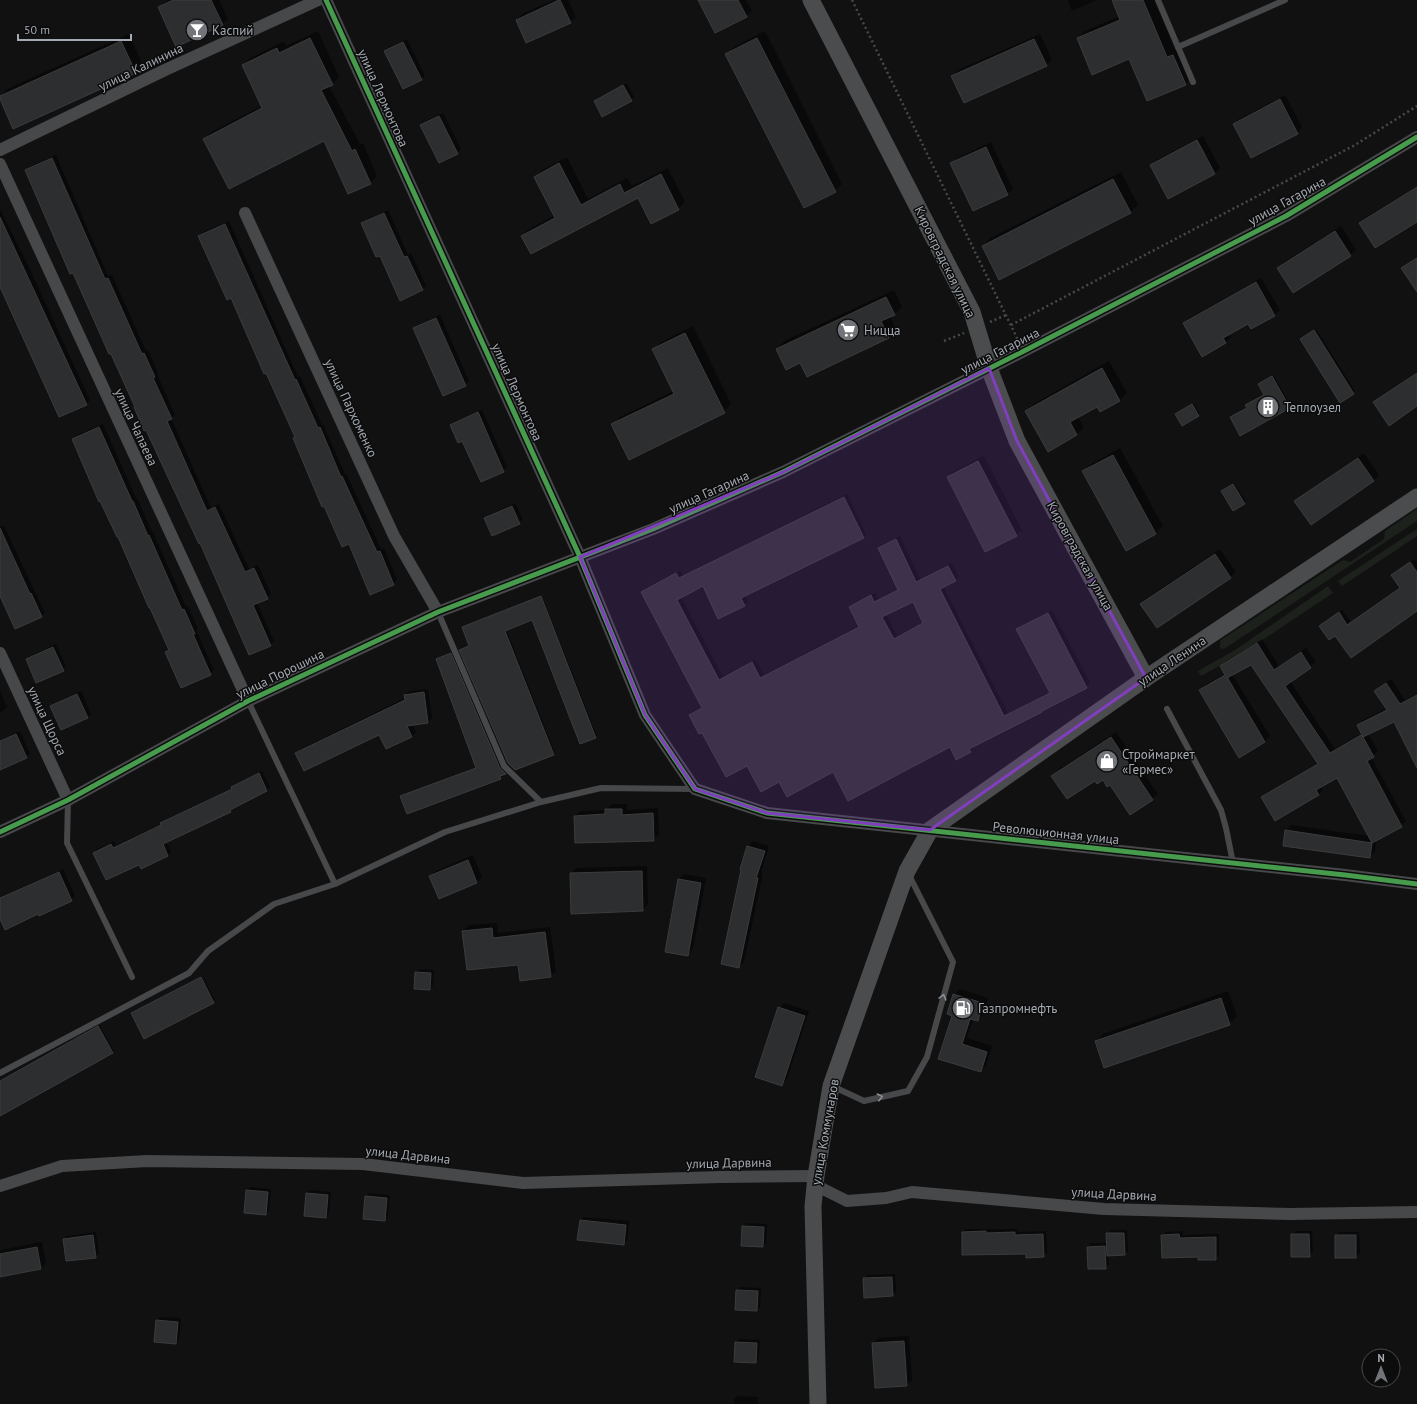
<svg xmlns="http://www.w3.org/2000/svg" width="1417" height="1404" font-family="'PT Sans',sans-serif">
  <rect width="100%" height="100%" fill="#111112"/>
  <g fill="#1c211c">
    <path d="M1417,509V521L1224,649L1220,648V642L1221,640L1343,560L1350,562L1384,539L1385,531Z"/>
    <path d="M1417,529V536L1342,586L1338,581Z"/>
    <path d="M1328,586L1333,593L1243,653L1201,676L1198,671L1235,650Z"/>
  </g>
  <g fill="#0007" fill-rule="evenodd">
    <path d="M168,0H219L228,19L222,25L159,7Z"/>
    <path d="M554,0H568L576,17L570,22L517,20L522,14Z"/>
    <path d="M699,0H746L752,11L746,16Z"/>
    <path d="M1068,0H1097L1072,11Z"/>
    <path d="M1113,0H1154L1175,50L1181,48L1193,76L1185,84L1130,58L1078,38L1085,31L1120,16Z"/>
    <path d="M318,31L339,77L332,84L329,86L360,144L363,143L377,176L370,183L324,139H204L211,132L262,106L243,65L250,58L284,41L286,46Z"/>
    <path d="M765,31L842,184L835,191L727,54L734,47Z"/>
    <path d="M129,34L143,65L135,72L0,97L7,89Z"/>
    <path d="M1040,34L1052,60L1046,65L953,76L958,70Z"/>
    <path d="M407,39L425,76L422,79L403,88L385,51L389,48Z"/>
    <path d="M627,83L634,97L631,100L595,101L598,98Z"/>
    <path d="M1285,95L1302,127L1297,133L1234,124L1239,119Z"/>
    <path d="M443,113L461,149L457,153L421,125L424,122Z"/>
    <path d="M1203,136L1220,168L1215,174L1151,165L1157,160Z"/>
    <path d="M991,142L1013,189L1007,194L952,163L957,158Z"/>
    <path d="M56,155L108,276L112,275L146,351L148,350L158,373L157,374L175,415L171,418L211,508L219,504L249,569L258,565L271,594L267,598L257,603L274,641L270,645L200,542L26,170L30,167Z"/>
    <path d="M567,157L588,199L627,178L632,186L668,168L685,202L678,209L639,197L522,236L529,229L555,215L535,177L542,170Z"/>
    <path d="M1121,172L1138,205L1130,212L983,246L990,238Z"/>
    <path d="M1417,186V220L1360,224L1365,218Z"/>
    <path d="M0,209L28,265L90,400L86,404L0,284Z"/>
    <path d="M388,210L408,255L411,253L426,286L422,289L380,255L362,223L366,220Z"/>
    <path d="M229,221L298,377L300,376L322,425L323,424L345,474L346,473L381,549L384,548L397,580L393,584L350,542L296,437L232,296L199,236L203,232Z"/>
    <path d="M1341,226L1356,250L1351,255L1294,291L1279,268L1284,262Z"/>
    <path d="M1261,278L1280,310L1274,315L1249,323L1229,334L1231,337L1226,343L1185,323L1190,318Z"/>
    <path d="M894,290L902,307L894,314L890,316L896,330L889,337L800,362L777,349L784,341Z"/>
    <path d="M440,315L469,381L465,385L414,329L418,325Z"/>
    <path d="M693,326L731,404L724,412L613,425L620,417L674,391L653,350L661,342Z"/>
    <path d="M1316,329L1355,391L1341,401L1303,338Z"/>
    <path d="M1109,361L1127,393L1120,400L1100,411L1098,406L1078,417L1084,427L1076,435L1026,411L1034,404Z"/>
    <path d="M1417,372V405L1378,399Z"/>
    <path d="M1274,376L1291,406L1289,407L1248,408L1265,395L1261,383Z"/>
    <path d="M1194,404L1200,414L1198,415L1178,413Z"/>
    <path d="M482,410L507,467L503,471L463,439L451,425L455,422Z"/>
    <path d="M103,424L136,498H137L152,532H153L186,607L188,606L198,629L196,630L214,670L210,674L166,653L170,649L73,439L77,435Z"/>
    <path d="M1120,448L1163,526L1155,534L1084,471L1091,464Z"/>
    <path d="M1364,453L1379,475L1374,480L1311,523L1296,501L1301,496Z"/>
    <path d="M984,456L1022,530L1016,535L948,478L953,472Z"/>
    <path d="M1234,483L1246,501L1234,510L1224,489Z"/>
    <path d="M847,494L866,534L863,537L745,595L748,601L745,605L719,617L703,585L681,597L723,677L756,660L764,675L860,625L850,607L854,604L875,593L878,599L898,589L879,548L882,545L900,536L920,579L952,563L959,577L955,581L943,586L1008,713L1050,692L1018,630L1021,626L1052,610L1090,683L1086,687L1045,708L1042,711L973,746L974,748L970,751L950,746L779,781L747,765L702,731L690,715L694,711L702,707L642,592L646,588L680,571L683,576ZM913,601L924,622L897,636L886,614Z"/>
    <path d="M515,503L523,519L519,523L485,518L489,515Z"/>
    <path d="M4,526L45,613L41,616L0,595V527Z"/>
    <path d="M1220,549L1236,572L1230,577L1142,604L1147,598Z"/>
    <path d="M1414,559L1417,563V610L1335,634L1324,622L1342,610L1351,622L1401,587L1396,572Z"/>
    <path d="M542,596L597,736L595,737L532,619L506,629L555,753L553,754L463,627Z"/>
    <path d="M1262,639L1279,666L1306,648L1316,662L1290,681L1335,749L1362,733L1358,725L1363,720L1387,708L1376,691L1380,686L1391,679L1405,700L1417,694V766L1395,720L1368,734L1378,751L1371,757L1406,821L1401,826L1376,839L1375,852L1369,857L1286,831L1291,825L1369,836L1337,777L1321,786L1323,790L1318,795L1262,798L1267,793L1319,763L1251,663L1232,674L1270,736L1265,741L1239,756L1200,690L1205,685L1226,673L1221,666L1226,661Z"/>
    <path d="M56,644L66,667L63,670L27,659L30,656Z"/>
    <path d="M452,652L506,772L501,774L502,777L501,778L403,795L477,767L437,659Z"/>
    <path d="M428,689L432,718L428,722L412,724L416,732L412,736L386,747L380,733L296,753L301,749L405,698V695L409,691Z"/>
    <path d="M0,691L7,707L0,713Z"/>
    <path d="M81,691L91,714L87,717L51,706L55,703Z"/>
    <path d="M20,731L30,754L26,757L0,768V740Z"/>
    <path d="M1116,732L1158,794L1152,799L1111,783L1103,779L1053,776L1058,770Z"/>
    <path d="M262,771L270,787L267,790L234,808L230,811L166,841L171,852L168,855L142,867L140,863L94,853L97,849L114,841L116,845L161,824L165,820L232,788L235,784Z"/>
    <path d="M612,804H627V810L658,808L659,834L654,840L575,816L581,811L606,810Z"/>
    <path d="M753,841L769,846L761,873H763L744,962L739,967L748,846Z"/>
    <path d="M473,855L482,877L477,882L430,876L436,871Z"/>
    <path d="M647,866L648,904L643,910L571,874L576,868Z"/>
    <path d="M63,869L75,896L71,900L38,913L0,921V897Z"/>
    <path d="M684,874L706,878L693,949L687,955L679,879Z"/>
    <path d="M497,923L498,933L550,927L556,971L550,976L519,964L463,931L469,925Z"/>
    <path d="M420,969L434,970L433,985L430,989L416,973Z"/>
    <path d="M202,976L215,1000L145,1038L133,1012Z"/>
    <path d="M960,989L988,998L983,1014L978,1020L973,1019L967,1038L992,1046L986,1066L981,1071L940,1058L954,1015V994Z"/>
    <path d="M1228,991L1237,1016L1229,1024L1096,1042L1103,1034Z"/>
    <path d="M784,1003L809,1011L787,1079L781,1085L779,1008Z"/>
    <path d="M100,1026L114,1051L112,1053L0,1115V1081Z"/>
    <path d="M250,1187L271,1189L269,1211L266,1214L247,1191Z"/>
    <path d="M310,1190L331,1192L329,1213L326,1217L307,1193Z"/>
    <path d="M369,1193L390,1195L388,1216L385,1220L366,1197Z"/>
    <path d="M584,1217L629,1221L627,1241L623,1244L579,1239L581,1220Z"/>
    <path d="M746,1223L767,1224L766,1243L763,1246L743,1227Z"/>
    <path d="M966,1229H1018V1232L1046,1231L1047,1253L1043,1256L1026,1253L963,1232Z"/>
    <path d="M1111,1230H1127L1128,1251L1125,1254L1108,1255L1109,1264L1105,1268L1088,1247L1091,1243H1107V1234Z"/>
    <path d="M1183,1231V1235L1219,1234V1255L1216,1259L1199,1256L1162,1235L1166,1232Z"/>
    <path d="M1295,1231H1312L1313,1252L1309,1256L1292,1235Z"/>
    <path d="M96,1232L99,1253L95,1257L64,1239L67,1236Z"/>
    <path d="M1339,1232H1359L1360,1253L1356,1257H1336V1236Z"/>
    <path d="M42,1242L46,1263L41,1269L0,1276V1250Z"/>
    <path d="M895,1274L896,1292L892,1295L864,1279L867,1275Z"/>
    <path d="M740,1287L761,1288L760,1307L757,1310L737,1291Z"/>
    <path d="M160,1317L181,1318L179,1340L176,1343L155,1341L157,1320Z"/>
    <path d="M909,1336L912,1380L906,1385L873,1343L879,1338Z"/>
    <path d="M739,1339L760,1340L759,1358L755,1362L736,1342Z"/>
    <path d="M738,1396L758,1397V1404H734V1399Z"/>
  </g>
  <g fill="#2d2e2f" stroke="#3a3c3e" fill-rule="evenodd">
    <path d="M173,0H211L223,25L176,47L158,7Z"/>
    <path d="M559,0H560L571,23L526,43L516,20Z"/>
    <path d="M698,0H738L747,17L715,33Z"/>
    <path d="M1112,0H1143L1167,57L1173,55L1186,85L1147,101L1129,59L1092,75L1077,38L1120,20Z"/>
    <path d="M310,38L333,85L321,90L352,151L355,149L371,184L348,194L324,141L229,189L203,139L262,108L242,65L277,48L279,53Z"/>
    <path d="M757,38L836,192L804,208L725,54Z"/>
    <path d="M1034,39L1047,66L964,103L951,76Z"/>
    <path d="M121,41L136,73L13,129L0,99V96Z"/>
    <path d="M403,42L422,80L403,89L384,51Z"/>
    <path d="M623,85L632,101L602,117L594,101Z"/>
    <path d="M1280,99L1298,134L1251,158L1233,124Z"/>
    <path d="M439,116L458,154L439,163L420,125Z"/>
    <path d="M1197,140L1215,174L1168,199L1150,165Z"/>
    <path d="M986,147L1008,195L973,211L950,163Z"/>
    <path d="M52,158L105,279L108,278L142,354L144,353L155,377L153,378L172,419L167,421L207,511L215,507L245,572L254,568L268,599L253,605L271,646L249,655L200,543L199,544L146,430L144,431L134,407H135L111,354H109L73,273L70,274L25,170Z"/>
    <path d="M559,163L581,205L620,184L624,193L661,174L679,210L651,224L638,198L531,254L521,236L555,218L534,177Z"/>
    <path d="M1113,179L1131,213L999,280L982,246Z"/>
    <path d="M1417,187V222L1375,248L1359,223Z"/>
    <path d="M384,213L404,257L407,256L423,290L400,301L380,256L376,257L361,223Z"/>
    <path d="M0,217L87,405L59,417L0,287Z"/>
    <path d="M225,224L295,380L296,379L318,428L320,427L341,477L342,476L377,552L380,551L394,585L370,595L349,544L342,547L324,506L322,507L293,438L295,437L266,373L264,374L231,298L227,300L198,236Z"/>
    <path d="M1335,231L1351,256L1293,293L1277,268Z"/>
    <path d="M1417,258V292L1401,268Z"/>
    <path d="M1256,282L1275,316L1251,329L1248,324L1223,338L1226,343L1202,357L1183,323Z"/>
    <path d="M886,297L895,315L881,321L889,338L807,377L800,363L786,370L776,349Z"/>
    <path d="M436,318L466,386L443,396L413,328Z"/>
    <path d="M1314,330L1354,394L1340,403L1300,339Z"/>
    <path d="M685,333L725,413L629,460L611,424L674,394L652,349Z"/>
    <path d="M1102,368L1120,401L1100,412L1097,407L1070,422L1077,435L1048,452L1025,411Z"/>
    <path d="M1417,373V406L1389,426L1373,402Z"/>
    <path d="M1272,376L1290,408L1240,436L1230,417L1247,408L1245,405L1264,395L1258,384Z"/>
    <path d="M1192,404L1199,416L1182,426L1175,414Z"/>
    <path d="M478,412L504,472L481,482L462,441L458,443L450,425Z"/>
    <path d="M99,427L132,501H133L148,536L149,535L182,610L184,609L195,634H193L211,675L181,688L165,652L169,650L150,608H149L118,537H117L100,501L99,502L72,439Z"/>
    <path d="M1113,455L1156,534L1126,551L1082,471Z"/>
    <path d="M1358,458L1374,481L1311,525L1294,501Z"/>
    <path d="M978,461L1017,536L985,552L947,477Z"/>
    <path d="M1233,484L1245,504L1233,511L1221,491Z"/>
    <path d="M844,497L864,538L741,598L745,606L718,619L703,586L677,600L719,680L752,662L760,678L859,627L849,607L871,595L874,602L898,590L878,548L896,539L916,582L948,566L956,581L940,589L1004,716L1050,693L1016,629L1048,613L1087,688L1042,711V712L969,749L971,752L956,760L950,747L848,801L833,772L787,797L779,782L761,792L747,766L726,777L702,733L699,734L689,715L702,708L641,592L676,573L679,578ZM913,602L923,623L894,639L882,617Z"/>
    <path d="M512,506L520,524L492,536L484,518Z"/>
    <path d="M0,528L30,594L31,593L42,617L15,629L0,596Z"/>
    <path d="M1215,554L1231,578L1157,628L1140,604Z"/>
    <path d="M1410,562L1417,572V611L1351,658L1335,636L1329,640L1319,626L1339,612L1347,625L1400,588L1391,575Z"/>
    <path d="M541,596L596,738L580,744L532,620L505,631L554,755L515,770L508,763L459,650L469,646L462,627Z"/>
    <path d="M1257,643L1274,670L1301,652L1311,668L1285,686L1330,753L1361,735L1363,737L1357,725L1387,710L1374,691L1386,683L1400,704L1417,695V768L1394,722L1363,737L1374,757L1367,761L1402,827L1372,843L1337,778L1316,790L1319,795L1275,821L1261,797L1318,764L1251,665L1227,678V677L1265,742L1239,758L1199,690L1225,675L1220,666Z"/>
    <path d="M53,647L64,671L36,683L26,659Z"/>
    <path d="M451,653L500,768L506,774L500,776L501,779L407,814L400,796L476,768L436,659Z"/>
    <path d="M424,692L428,723L407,726L412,737L386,749L379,735L304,771L295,753L405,700L404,695Z"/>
    <path d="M77,694L88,718L61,730L50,706Z"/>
    <path d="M16,734L27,758L0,770V741Z"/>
    <path d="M1111,737L1153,800L1130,815L1110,785L1107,787L1103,780L1097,784L1095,781L1067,799L1051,776Z"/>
    <path d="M259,773L267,791L230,810L231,812L163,844L168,856L141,869L139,865L106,880L93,853L111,844L113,848L161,825L160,823L232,789L231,787Z"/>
    <path d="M605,809H622V815L653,813L654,841L575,843L574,816L605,814Z"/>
    <path d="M1285,830L1372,843L1370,858L1283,846Z"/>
    <path d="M747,846L765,851L756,878H758L739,968L721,964L741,870L740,869Z"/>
    <path d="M468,860L477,883L439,899L429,876Z"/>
    <path d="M642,871L643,911L571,914L570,873Z"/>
    <path d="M59,872L72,901L39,916L38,914L5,930L0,919V898Z"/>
    <path d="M678,879L701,883L688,956L665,952Z"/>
    <path d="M492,928L493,938L545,932L551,977L520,981L518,965L467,970L462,931Z"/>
    <path d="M415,972L431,973L430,990L414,989Z"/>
    <path d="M201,977L214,1003L144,1039L131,1013Z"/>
    <path d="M953,994L983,1003L978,1021L970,1019L962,1044L987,1052L981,1072L938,1059L952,1016L947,1014Z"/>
    <path d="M1221,998L1230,1025L1104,1068L1095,1041Z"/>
    <path d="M778,1007L805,1016L782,1086L755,1077Z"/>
    <path d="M98,1026L113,1053L0,1116V1081Z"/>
    <path d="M246,1190L268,1192L266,1215L244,1213Z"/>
    <path d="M306,1193L328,1195L326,1218L304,1216Z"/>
    <path d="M365,1196L387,1198L385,1221L363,1219Z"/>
    <path d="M580,1220L626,1225L624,1245L577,1240Z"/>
    <path d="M742,1226L764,1227L763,1247L741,1246Z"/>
    <path d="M986,1231V1233L1015,1232V1235L1043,1234L1044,1257L1026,1258V1254L962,1255V1232Z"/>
    <path d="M1106,1233H1124L1125,1255L1107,1256Z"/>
    <path d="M1179,1234L1180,1238L1216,1237V1260H1198V1257L1162,1258L1161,1235Z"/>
    <path d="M1291,1234H1309L1310,1257H1291Z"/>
    <path d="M93,1235L96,1258L66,1261L63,1239Z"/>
    <rect x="1335" y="1235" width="21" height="23"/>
    <path d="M1105,1246L1106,1269H1088L1087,1247Z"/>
    <path d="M37,1247L41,1269L0,1277V1254Z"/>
    <path d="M892,1277L893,1296L864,1298L863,1278Z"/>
    <path d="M736,1290L758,1291L757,1311L735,1310Z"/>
    <path d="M156,1320L178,1322L176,1344L154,1342Z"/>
    <path d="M904,1341L907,1386L875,1388L872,1343Z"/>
    <path d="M735,1342L757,1343L756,1363L734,1362Z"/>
  </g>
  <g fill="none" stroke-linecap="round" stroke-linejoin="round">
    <g stroke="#47494b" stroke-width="2.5" stroke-dasharray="2 3" stroke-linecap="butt">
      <path d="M852,0L1018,340"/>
      <path d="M990,322L1006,315"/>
      <path d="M1011,325L1355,145L1417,106"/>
      <path d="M944,341L964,333"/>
    </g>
    <g stroke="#46484a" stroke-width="6">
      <path d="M1158,0L1193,82"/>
      <path d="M1178,47L1285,0"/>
      <path d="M248,701L335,884L445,832L541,802L504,766L438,612"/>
      <path d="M1167,709L1221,810L1226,828L1233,863"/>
      <path d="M68,800L67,843L132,977"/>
      <path d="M541,802L601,788L695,789"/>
      <path d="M0,1073L189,973L208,951L274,904L335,884"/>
      <path d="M832,1086L864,1101L908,1091L927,1057L953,962L909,875"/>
    </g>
    <g stroke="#46484a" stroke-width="12">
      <path d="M326,0L580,557L645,715L695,789L767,813L1345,875L1417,884"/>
      <path d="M0,150L165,70L318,0"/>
      <path d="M0,164L248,701"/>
      <path d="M245,213L394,536L438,612"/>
      <path d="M0,653L68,800"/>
      <path d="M0,832L68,800L248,701L438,612L653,529L783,472L1024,351L1286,216L1417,137"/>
      <path d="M815,1185L847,1201L886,1198L912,1192L1104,1209L1290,1214L1417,1212"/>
      <path d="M0,1186L62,1166L147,1161L363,1164L523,1183L720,1177L816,1176"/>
    </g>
    <g stroke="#4a4c4e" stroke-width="17">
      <path d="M811,0L972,312L989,368L1017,441L1146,678"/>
      <path d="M818,1404L813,1206L816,1176L831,1086L907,871L930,830L1146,678L1417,497"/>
    </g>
    <g stroke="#0c0c0d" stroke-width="8">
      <g id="cycleway">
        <path d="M326,0L580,557L645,715L695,789L767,813L1345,875L1417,884"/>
        <path d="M0,832L68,800L248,701L438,612L653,529L783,472L1024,351L1286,216L1417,137"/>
      </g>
    </g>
    <use href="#cycleway" stroke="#469c4c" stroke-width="5"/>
  </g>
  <defs><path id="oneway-chevron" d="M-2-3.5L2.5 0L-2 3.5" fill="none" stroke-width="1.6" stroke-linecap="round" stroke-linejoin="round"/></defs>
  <g stroke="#888d92">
    <use href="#oneway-chevron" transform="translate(943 997) rotate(-75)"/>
    <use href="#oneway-chevron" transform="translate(880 1097) rotate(-13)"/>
  </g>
  <path fill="#813fbd" fill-opacity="0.2" stroke="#813fbd" stroke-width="3" stroke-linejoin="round" d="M989,368L1017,441L1146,678L930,830L767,813L695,789L645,715L580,557L783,472Z"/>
  <defs>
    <g id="bar-disc" transform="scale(1.15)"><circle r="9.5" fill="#717479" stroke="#0c0c0d"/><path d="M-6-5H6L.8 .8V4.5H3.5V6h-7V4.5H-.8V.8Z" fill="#fff"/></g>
    <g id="supermarket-disc" transform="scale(1.15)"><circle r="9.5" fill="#717479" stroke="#0c0c0d"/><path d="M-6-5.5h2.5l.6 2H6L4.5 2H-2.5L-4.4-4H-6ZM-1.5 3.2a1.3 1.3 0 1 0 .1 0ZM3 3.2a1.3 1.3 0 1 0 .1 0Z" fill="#fff"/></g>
    <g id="building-disc" transform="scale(1.15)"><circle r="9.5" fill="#717479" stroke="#0c0c0d"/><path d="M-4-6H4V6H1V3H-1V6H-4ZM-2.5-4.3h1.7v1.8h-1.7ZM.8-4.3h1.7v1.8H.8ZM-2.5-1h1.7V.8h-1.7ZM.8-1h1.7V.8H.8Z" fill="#fff"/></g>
    <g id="shop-disc" transform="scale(1.15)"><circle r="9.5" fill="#717479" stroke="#0c0c0d"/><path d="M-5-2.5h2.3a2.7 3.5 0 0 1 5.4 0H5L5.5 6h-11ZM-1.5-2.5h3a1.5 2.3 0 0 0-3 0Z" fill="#fff"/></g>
    <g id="fuel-disc" transform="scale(1.15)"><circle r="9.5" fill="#717479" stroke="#0c0c0d"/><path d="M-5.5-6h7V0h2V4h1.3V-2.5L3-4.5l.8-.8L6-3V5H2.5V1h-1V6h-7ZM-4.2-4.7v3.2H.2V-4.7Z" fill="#fff"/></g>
  </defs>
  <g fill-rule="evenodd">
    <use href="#bar-disc" x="197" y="30"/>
    <use href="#supermarket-disc" x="848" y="330"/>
    <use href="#building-disc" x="1268" y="407"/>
    <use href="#shop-disc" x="1107" y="761"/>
    <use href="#fuel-disc" x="963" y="1008"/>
  </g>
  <g text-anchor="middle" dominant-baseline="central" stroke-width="3" stroke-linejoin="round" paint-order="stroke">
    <g font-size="13" fill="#a4aab1" stroke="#0c0c0d" text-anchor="start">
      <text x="212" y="30">Каспий</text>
      <text x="864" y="330">Ницца</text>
      <text x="1284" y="407">Теплоузел</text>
      <text x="1122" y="754">Строймаркет<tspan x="1122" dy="15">«Гермес»</tspan></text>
      <text x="978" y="1008">Газпромнефть</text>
    </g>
    <g font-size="13" fill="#a4aab1" stroke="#0c0c0d">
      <text transform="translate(141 67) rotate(-26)">улица Калинина</text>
      <text transform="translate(383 98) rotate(66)">улица Лермонтова</text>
      <text transform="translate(1287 201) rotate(-29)">улица Гагарина</text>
      <text transform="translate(945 262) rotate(64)">Кировградская улица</text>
      <text transform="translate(1000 351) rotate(-27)">улица Гагарина</text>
      <text transform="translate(517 392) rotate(66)">улица Лермонтова</text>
      <text transform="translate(351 408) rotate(65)">улица Пархоменко</text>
      <text transform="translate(136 427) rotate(65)">улица Чапаева</text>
      <text transform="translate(709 492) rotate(-24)">улица Гагарина</text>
      <text transform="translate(1080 556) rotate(61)">Кировградская улица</text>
      <text transform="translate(1172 661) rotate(-34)">улица Ленина</text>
      <text transform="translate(280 674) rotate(-26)">улица Порошина</text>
      <text transform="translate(47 721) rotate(65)">улица Щорса</text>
      <text transform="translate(1056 833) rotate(6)">Революционная улица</text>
      <text transform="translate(825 1132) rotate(-80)">улица Коммунаров</text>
      <text transform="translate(408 1155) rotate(6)">улица Дарвина</text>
      <text transform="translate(729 1163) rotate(-1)">улица Дарвина</text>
      <text transform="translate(1114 1194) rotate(3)">улица Дарвина</text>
    </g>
  </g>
  <g transform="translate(1381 1368)"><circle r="19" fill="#0c0c0d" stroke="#494b4f"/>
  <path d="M0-3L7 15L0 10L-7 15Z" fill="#717479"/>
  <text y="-6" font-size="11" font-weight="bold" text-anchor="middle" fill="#a4aab1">N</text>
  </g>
  <path d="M18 34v6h113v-6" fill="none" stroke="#a4aab1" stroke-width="2"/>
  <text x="24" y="34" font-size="12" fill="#a4aab1" stroke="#0c0c0d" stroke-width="3" paint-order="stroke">50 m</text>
</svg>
